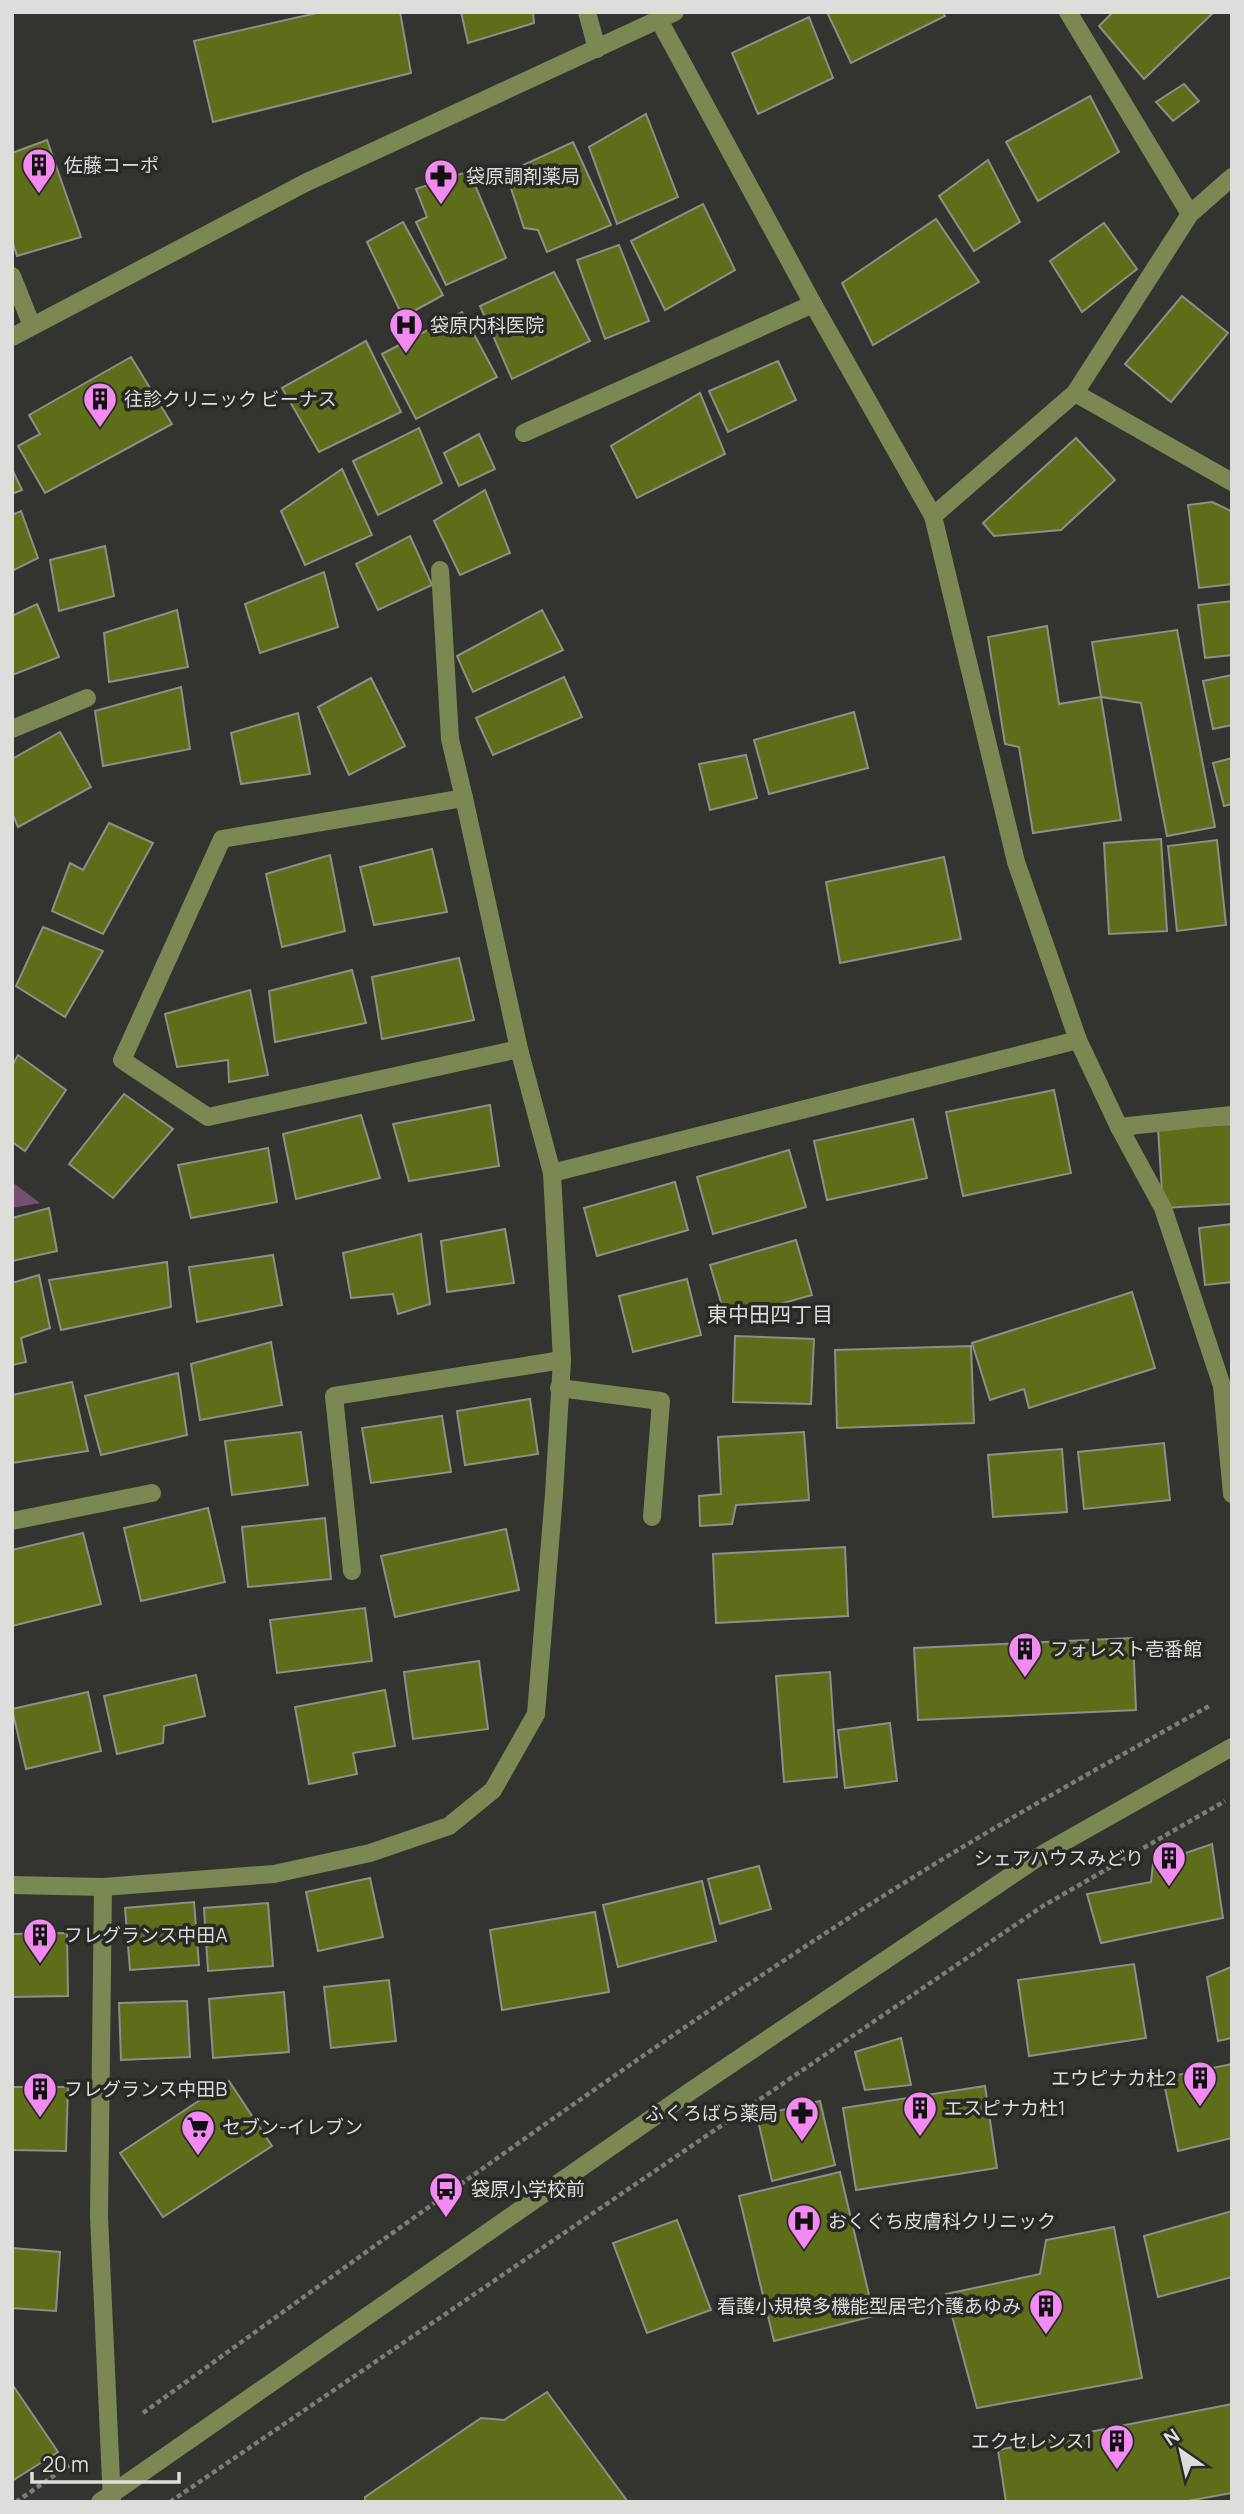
<svg xmlns="http://www.w3.org/2000/svg" width="1244" height="2514" font-family="Manrope,'Noto Sans JP',sans-serif">
  <rect width="100%" height="100%" fill="#33342f"/>
  <path fill="#734f72" d="M12,1182L40,1203L12,1208Z"/>
  <g fill="#5d6d19" stroke="#8d8f89" stroke-width="2">
    <path d="M321,12H400L411,73L213,122L194,41Z"/>
    <path d="M461,12H533L534,23L468,43Z"/>
    <path d="M827,12H943L945,16L851,63Z"/>
    <path d="M1113,12H1214L1144,79L1099,26Z"/>
    <path d="M809,17L833,78L758,114L732,53Z"/>
    <path d="M1184,84L1199,101L1173,121L1156,102Z"/>
    <path d="M1090,96L1119,152L1038,201L1006,142Z"/>
    <path d="M646,114L678,197L617,224L589,147Z"/>
    <path d="M47,140L81,237L17,256L12,240V153Z"/>
    <path d="M573,142L611,225L547,252L538,230L524,228L506,173Z"/>
    <path d="M988,160L1020,222L974,251L939,196Z"/>
    <path d="M469,171L506,258L446,285L416,222L427,217L416,189Z"/>
    <path d="M703,204L735,270L665,310L631,241Z"/>
    <path d="M936,219L979,282L873,345L842,283Z"/>
    <path d="M403,222L443,295L403,317L367,242Z"/>
    <path d="M1104,223L1137,269L1082,312L1050,261Z"/>
    <path d="M619,245L649,321L605,339L577,260Z"/>
    <path d="M554,272L590,341L512,379L480,306Z"/>
    <path d="M1182,296L1228,333L1171,402L1125,364Z"/>
    <path d="M462,312L497,377L416,419L382,354Z"/>
    <path d="M366,341L401,412L319,452L282,388Z"/>
    <path d="M131,357L172,424L45,493L18,446L40,434L29,415Z"/>
    <path d="M778,361L796,400L728,432L709,391Z"/>
    <path d="M700,393L725,454L637,498L611,446Z"/>
    <path d="M419,428L442,483L378,515L353,461Z"/>
    <path d="M479,434L495,469L459,486L444,453Z"/>
    <path d="M1076,438L1115,480L1061,530L994,536L983,523Z"/>
    <path d="M12,469L22,490L12,494Z"/>
    <path d="M342,469L372,535L305,565L281,511Z"/>
    <path d="M485,490L510,553L460,575L434,521Z"/>
    <path d="M1212,502L1231,511L1232,584L1199,588L1188,505Z"/>
    <path d="M21,511L38,558L12,571V515Z"/>
    <path d="M410,536L432,585L378,610L356,564Z"/>
    <path d="M105,546L114,596L59,611L50,560Z"/>
    <path d="M324,572L338,627L260,653L245,604Z"/>
    <path d="M1232,601V655L1205,658L1198,605Z"/>
    <path d="M37,604L59,657L12,675V616Z"/>
    <path d="M177,610L188,667L109,682L104,633Z"/>
    <path d="M542,610L563,650L473,692L457,656Z"/>
    <path d="M1047,626L1059,704L1101,697L1121,820L1033,833L1019,747L1005,744L988,637Z"/>
    <path d="M1177,630L1215,827L1167,836L1141,703L1101,697L1092,642Z"/>
    <path d="M1232,675V725L1213,729L1203,681Z"/>
    <path d="M564,677L582,717L493,755L476,718Z"/>
    <path d="M371,678L405,746L349,775L318,707Z"/>
    <path d="M181,687L190,749L103,766L95,711Z"/>
    <path d="M854,712L868,768L769,794L754,740Z"/>
    <path d="M298,713L310,774L241,784L231,733Z"/>
    <path d="M60,732L91,787L18,827L12,813V759Z"/>
    <path d="M746,755L757,798L710,810L699,764Z"/>
    <path d="M1232,758V804L1224,806L1213,763Z"/>
    <path d="M109,823L153,843L103,934L52,911L70,863L83,870Z"/>
    <path d="M1161,839L1167,931L1109,934L1104,843Z"/>
    <path d="M1217,840L1226,925L1177,931L1168,846Z"/>
    <path d="M432,849L447,912L374,925L360,867Z"/>
    <path d="M330,855L345,931L282,947L266,874Z"/>
    <path d="M944,857L961,939L840,963L826,882Z"/>
    <path d="M43,927L103,951L65,1017L16,986Z"/>
    <path d="M459,958L474,1020L382,1039L372,977Z"/>
    <path d="M352,970L366,1023L275,1042L269,991Z"/>
    <path d="M250,990L268,1075L229,1082L228,1060L177,1067L165,1014Z"/>
    <path d="M18,1055L66,1090L25,1151L12,1142V1066Z"/>
    <path d="M1054,1090L1071,1173L963,1196L946,1112Z"/>
    <path d="M124,1094L173,1129L113,1198L69,1164Z"/>
    <path d="M490,1105L499,1166L409,1181L393,1124Z"/>
    <path d="M361,1115L380,1178L296,1199L283,1134Z"/>
    <path d="M913,1119L927,1178L827,1200L814,1141Z"/>
    <path d="M1232,1124V1204L1163,1208L1158,1128Z"/>
    <path d="M268,1148L277,1202L191,1218L178,1165Z"/>
    <path d="M789,1150L806,1207L713,1234L697,1177Z"/>
    <path d="M675,1182L688,1230L597,1256L584,1208Z"/>
    <path d="M49,1208L57,1251L12,1261V1218Z"/>
    <path d="M1232,1224V1282L1205,1285L1199,1228Z"/>
    <path d="M505,1229L514,1283L447,1292L441,1241Z"/>
    <path d="M421,1234L430,1304L398,1314L393,1294L351,1298L343,1253Z"/>
    <path d="M796,1240L812,1295L726,1319L710,1265Z"/>
    <path d="M273,1255L282,1305L197,1322L189,1267Z"/>
    <path d="M167,1262L171,1307L61,1330L49,1280Z"/>
    <path d="M39,1275L50,1328L21,1338L26,1362L12,1365V1283Z"/>
    <path d="M687,1279L701,1335L633,1352L619,1296Z"/>
    <path d="M1132,1292L1155,1368L1029,1408L1024,1389L990,1400L972,1343Z"/>
    <path d="M735,1336L814,1339L811,1404L733,1402Z"/>
    <path d="M271,1342L282,1405L200,1420L191,1364Z"/>
    <path d="M971,1346L974,1423L837,1428L835,1350Z"/>
    <path d="M178,1373L187,1435L101,1455L85,1396Z"/>
    <path d="M72,1382L88,1451L12,1463V1395Z"/>
    <path d="M530,1399L538,1454L465,1465L457,1411Z"/>
    <path d="M442,1416L451,1472L371,1483L362,1428Z"/>
    <path d="M301,1432L308,1485L232,1495L225,1441Z"/>
    <path d="M804,1432L809,1500L736,1505L732,1524L700,1526L699,1496L721,1494L718,1437Z"/>
    <path d="M1164,1443L1170,1500L1084,1509L1078,1452Z"/>
    <path d="M1062,1449L1067,1512L993,1517L988,1455Z"/>
    <path d="M208,1508L225,1582L141,1601L124,1528Z"/>
    <path d="M325,1518L331,1579L248,1587L242,1527Z"/>
    <path d="M506,1529L519,1590L395,1617L381,1556Z"/>
    <path d="M83,1533L101,1604L12,1626V1550Z"/>
    <path d="M845,1547L848,1616L716,1623L713,1554Z"/>
    <path d="M365,1608L372,1661L277,1673L270,1620Z"/>
    <path d="M1133,1638L1136,1710L918,1720L914,1648Z"/>
    <path d="M479,1661L488,1729L413,1739L404,1672Z"/>
    <path d="M830,1672L837,1777L784,1782L776,1676Z"/>
    <path d="M196,1675L205,1716L164,1726L163,1743L117,1754L104,1696Z"/>
    <path d="M385,1690L395,1746L353,1753L357,1774L309,1784L295,1707Z"/>
    <path d="M88,1692L101,1751L26,1769L12,1709Z"/>
    <path d="M890,1723L897,1781L845,1788L838,1730Z"/>
    <path d="M1212,1844L1223,1918L1101,1943L1087,1894L1151,1882L1153,1864Z"/>
    <path d="M759,1866L771,1909L720,1924L708,1879Z"/>
    <path d="M370,1878L383,1937L318,1951L306,1892Z"/>
    <path d="M702,1881L716,1941L618,1967L603,1905Z"/>
    <path d="M194,1902L199,1965L130,1970L125,1908Z"/>
    <path d="M268,1903L273,1966L208,1971L204,1908Z"/>
    <path d="M595,1912L609,1992L502,2010L490,1930Z"/>
    <path d="M67,1933L68,1996L12,1997V1934Z"/>
    <path d="M1134,1964L1146,2038L1029,2056L1018,1980Z"/>
    <path d="M1231,1967L1232,2038L1218,2041L1207,1977Z"/>
    <path d="M389,1980L396,2041L331,2048L324,1987Z"/>
    <path d="M284,1992L289,2052L213,2058L209,1999Z"/>
    <path d="M187,2001L190,2057L121,2060L119,2003Z"/>
    <path d="M901,2038L911,2085L865,2090L855,2052Z"/>
    <path d="M1232,2064V2138L1178,2151L1163,2078Z"/>
    <path d="M229,2081L272,2146L163,2217L120,2153Z"/>
    <path d="M985,2086L997,2168L856,2190L843,2108Z"/>
    <path d="M12,2087H68L66,2151L12,2150Z"/>
    <path d="M820,2101L835,2165L772,2181L757,2116Z"/>
    <path d="M840,2172L874,2316L774,2341L739,2196Z"/>
    <path d="M1232,2211V2277L1158,2297L1144,2236Z"/>
    <path d="M677,2220L711,2310L647,2333L613,2243Z"/>
    <path d="M1114,2227L1142,2378L977,2408L946,2294L1040,2274L1046,2240Z"/>
    <path d="M12,2248L60,2252L56,2311L12,2308Z"/>
    <path d="M14,2387L58,2452L12,2481V2388Z"/>
    <path d="M547,2392L628,2502H365V2497L481,2418L504,2420Z"/>
    <path d="M1232,2404V2493L1182,2502H1006L998,2450Z"/>
  </g>
  <g fill="none" stroke-linecap="round" stroke-linejoin="round">
    <g stroke="#7c7d79" stroke-width="4.5" stroke-dasharray="5 3.5" stroke-linecap="butt">
      <path d="M143,2413C378,2244 612,2071 855,1914C971,1839 1091,1772 1211,1705"/>
      <path d="M16,2502L75,2461"/>
      <path d="M170,2502L1043,1906L1225,1801"/>
    </g>
    <g stroke="#7b8854" stroke-width="18">
      <path d="M587,12L597,49"/>
      <path d="M1068,12L1190,214"/>
      <path d="M659,20L813,304L933,516L1016,862L1078,1040L1119,1127L1163,1208L1222,1386L1232,1494"/>
      <path d="M12,276L32,326"/>
      <path d="M12,337L305,183L675,12"/>
      <path d="M1075,393L1232,482"/>
      <path d="M524,433L813,304"/>
      <path d="M933,516L1075,393L1190,214L1232,177"/>
      <path d="M440,570L450,739L464,798"/>
      <path d="M12,729L87,698"/>
      <path d="M1119,1127L1232,1115"/>
      <path d="M552,1173L1078,1040"/>
      <path d="M559,1388L661,1401L652,1517"/>
      <path d="M12,1521L152,1493"/>
      <path d="M352,1571L334,1396L562,1360"/>
      <path d="M12,1885L103,1887L274,1874L370,1853L449,1826L493,1790L536,1714L554,1494L562,1360L552,1173L519,1049L464,798L222,839L122,1060L208,1117L519,1049"/>
      <path d="M103,1887L99,2217L112,2502"/>
      <path d="M100,2502L691,2091L1046,1852L1232,1747"/>
    </g>
  </g>
  <defs>
    <g id="building-pin" transform="scale(1.75)"><path d="M0 17L-7.5 6A9.5 9.5 0 1 1 7.5 6Z" fill="#f38af2" stroke="#292a25"/><path d="M-4-6H4V6H1V3H-1V6H-4ZM-2.5-4.3h1.7v1.8h-1.7ZM.8-4.3h1.7v1.8H.8ZM-2.5-1h1.7V.8h-1.7ZM.8-1h1.7V.8H.8Z" fill="#111"/></g>
    <g id="pharmacy-pin" transform="scale(1.75)"><path d="M0 17L-7.5 6A9.5 9.5 0 1 1 7.5 6Z" fill="#f38af2" stroke="#292a25"/><path d="M-2-6h4v4h4v4h-4v4h-4v-4h-4v-4h4Z" fill="#111"/></g>
    <g id="hospital-pin" transform="scale(1.75)"><path d="M0 17L-7.5 6A9.5 9.5 0 1 1 7.5 6Z" fill="#f38af2" stroke="#292a25"/><path d="M-5-5h3v3.5h4V-5h3V5h-3V1.5h-4V5h-3Z" fill="#111"/></g>
    <g id="supermarket-pin" transform="scale(1.75)"><path d="M0 17L-7.5 6A9.5 9.5 0 1 1 7.5 6Z" fill="#f38af2" stroke="#292a25"/><path d="M-6-5.5h2.5l.6 2H6L4.5 2H-2.5L-4.4-4H-6ZM-1.5 3.2a1.3 1.3 0 1 0 .1 0ZM3 3.2a1.3 1.3 0 1 0 .1 0Z" fill="#111"/></g>
    <g id="bus-pin" transform="scale(1.75)"><path d="M0 17L-7.5 6A9.5 9.5 0 1 1 7.5 6Z" fill="#f38af2" stroke="#292a25"/><path d="M-5-6H5V4H4V6H2V4H-2V6H-4V4H-5ZM-3.5-4V0h7V-4ZM-3.5 1.2v1.5H-2V1.2ZM2 1.2v1.5H3.5V1.2Z" fill="#111"/></g>
  </defs>
  <g fill-rule="evenodd">
    <use href="#building-pin" x="39" y="165"/>
    <use href="#pharmacy-pin" x="441" y="176"/>
    <use href="#hospital-pin" x="406" y="325"/>
    <use href="#building-pin" x="100" y="399"/>
    <use href="#building-pin" x="1025" y="1649"/>
    <use href="#building-pin" x="1169" y="1858"/>
    <use href="#building-pin" x="40" y="1935"/>
    <use href="#building-pin" x="1200" y="2078"/>
    <use href="#building-pin" x="40" y="2089"/>
    <use href="#building-pin" x="920" y="2108"/>
    <use href="#pharmacy-pin" x="802" y="2113"/>
    <use href="#supermarket-pin" x="198" y="2127"/>
    <use href="#bus-pin" x="446" y="2189"/>
    <use href="#hospital-pin" x="804" y="2221"/>
    <use href="#building-pin" x="1046" y="2306"/>
    <use href="#building-pin" x="1117" y="2441"/>
  </g>
  <g text-anchor="middle" dominant-baseline="central" stroke-width="7" stroke-linejoin="round" paint-order="stroke">
    <g font-size="19" fill="#dddedb" stroke="#292a25" text-anchor="start">
      <text x="64" y="165">佐藤コーポ</text>
      <text x="466" y="176">袋原調剤薬局</text>
      <text x="430" y="325">袋原内科医院</text>
      <text x="124" y="399">往診クリニック ビーナス</text>
      <text x="1050" y="1649">フォレスト壱番館</text>
      <text x="1144" y="1858" text-anchor="end">シェアハウスみどり</text>
      <text x="64" y="1935">フレグランス中田A</text>
      <text x="1176" y="2078" text-anchor="end">エウピナカ杜2</text>
      <text x="64" y="2089">フレグランス中田B</text>
      <text x="944" y="2108">エスピナカ杜1</text>
      <text x="778" y="2113" text-anchor="end">ふくろばら薬局</text>
      <text x="222" y="2127">セブン-イレブン</text>
      <text x="471" y="2189">袋原小学校前</text>
      <text x="828" y="2221">おくぐち皮膚科クリニック</text>
      <text x="1021" y="2306" text-anchor="end">看護小規模多機能型居宅介護あゆみ</text>
      <text x="1092" y="2441" text-anchor="end">エクセレンス1</text>
    </g>
    <g font-size="21" fill="#dddedb" stroke="#292a25">
      <text x="770" y="1314">東中田四丁目</text>
    </g>
  </g>
  <rect width="1244" height="2514" fill="none" stroke="#dddedb" stroke-width="28"/>
  <g transform="translate(1181 2451) rotate(326)" stroke="#292a25" stroke-width="5" paint-order="stroke">
  <path d="M0-5L12 26L0 18L-12 26Z" fill="#dddedb"/>
  <text y="-10" font-size="19" font-weight="bold" text-anchor="middle" fill="#dddedb">N</text>
  </g>
  <path d="M32 2472v10h147v-10" fill="none" stroke="#dddedb" stroke-width="3.5"/>
  <text x="42" y="2472" font-size="21" fill="#dddedb" stroke="#292a25" stroke-width="5" paint-order="stroke">20 m</text>
</svg>
